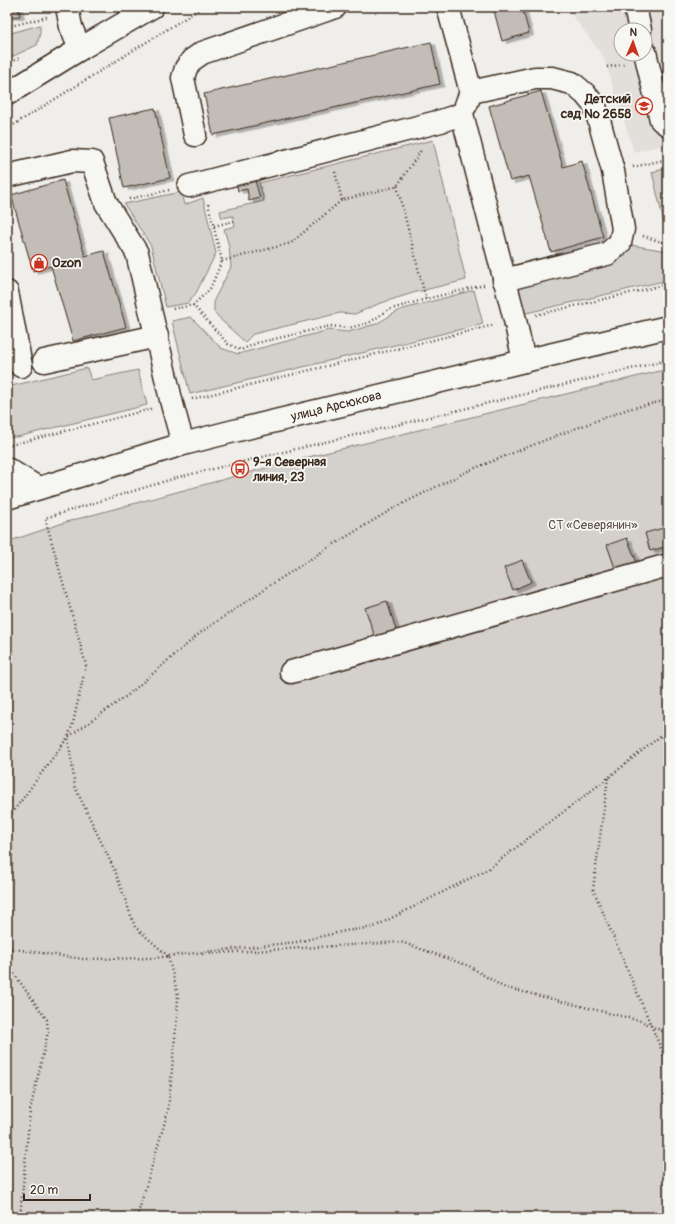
<svg xmlns="http://www.w3.org/2000/svg" width="675" height="1224" font-family="Pangolin,sans-serif">
  <defs>
    <filter id="shadow"><feDropShadow dx="4.5" dy="2.5" stdDeviation="0" flood-color="#0004"/></filter>
  </defs>
  <rect width="100%" height="100%" fill="#efeeea"/>
  <filter id="ink" filterUnits="userSpaceOnUse"><feTurbulence type="fractalNoise" baseFrequency=".025" numOctaves="2"/><feDisplacementMap in="SourceGraphic" scale="8" xChannelSelector="R" yChannelSelector="G"/><feConvolveMatrix kernelMatrix="1 2 1 2 8 2 1 2 1" color-interpolation-filters="sRGB"/></filter>
  <g filter="url(#ink)">
    <path fill="#e2dfdb" fill-rule="evenodd" d="M566,7H668V144L634,152L603,56ZM621,30H645V54H621Z"/>
    <g fill="#d4d1cc" stroke="#887e75">
      <path d="M40,25V33L37,45L7,59V34Z"/>
      <path d="M433,140L466,280L416,292L378,304L355,314L340,313L253,334L245,342L224,323L214,312V300L231,267L229,246L224,229L235,226L233,216L222,218L220,211L264,201L259,183Z"/>
      <path d="M668,168V221L664,223L652,172Z"/>
      <path d="M181,192L184,205L203,198L216,253L196,293L188,303L166,307L151,246L124,204Z"/>
      <path d="M630,245L668,251V280L522,314L514,284Z"/>
      <path d="M474,290L483,324L190,394L172,321L191,317L221,348L238,354L329,330L348,332L376,324L400,310Z"/>
      <path d="M87,368L91,380L138,370L147,405L17,437H7V387Z"/>
      <path d="M668,369V1217H7V542L66,522L288,462Z"/>
    </g>
    <g fill="#c2bdb7" stroke="#3b2a1e" filter="url(#shadow)">
      <path d="M7,7H18L20,16L7,17Z"/>
      <path d="M493,7H522L529,33L502,41Z"/>
      <path d="M663,7H668V32Z"/>
      <path d="M431,42L440,84L213,135L204,94Z"/>
      <path d="M668,70V104L661,72Z"/>
      <path d="M541,91L563,167L582,161L603,237L551,252L529,176L510,181L489,106Z"/>
      <path d="M155,108L170,178L124,188L109,118Z"/>
      <path d="M254,177L260,198L249,201L247,189L238,191L236,181Z"/>
      <path d="M63,180L85,256L104,251L126,327L73,341L51,266L33,271L11,195Z"/>
      <path d="M667,527L668,546L650,551L645,533Z"/>
      <path d="M627,538L637,563L616,571L607,545Z"/>
      <path d="M522,560L531,582L513,590L504,568Z"/>
      <path d="M387,601L396,630L375,637L365,608Z"/>
    </g>
    <g fill="none" stroke-linecap="round" stroke-linejoin="round">
      <g stroke="#3b2a1e" stroke-width="25">
        <g id="minor">
          <path d="M67,7L71,27L80,49"/>
          <path d="M448,7L471,92L466,105"/>
          <path d="M635,7L640,30"/>
          <path d="M645,52L661,120L668,125"/>
          <path d="M471,92L535,78H552L572,83L585,94L595,106L613,171L623,229L620,243L607,254L504,280"/>
          <path d="M7,94L80,49L152,7"/>
          <path d="M195,135L183,78L186,68L192,60L202,53L335,7"/>
          <path d="M7,176L72,161L92,162L106,203L137,253L172,404L183,444"/>
          <path d="M189,186L441,121L462,114L515,320L524,361"/>
          <path d="M7,292L21,366"/>
          <path d="M44,361L157,336"/>
          <path d="M7,469L38,488"/>
          <path d="M7,498L183,444L234,431L524,361L668,327"/>
          <path d="M291,672L668,565"/>
        </g>
      </g>
      <g stroke="#3b2a1e" stroke-width="2.5" stroke-dasharray="1 3" stroke-linecap="butt">
        <path d="M7,27L47,17"/>
        <path d="M7,64L20,58"/>
        <path d="M607,67L625,64"/>
        <path d="M7,129L203,7"/>
        <path d="M633,167L668,159"/>
        <path d="M335,172L342,200"/>
        <path d="M397,186L426,299"/>
        <path d="M129,199L169,190"/>
        <path d="M214,226L234,221"/>
        <path d="M643,236L668,244"/>
        <path d="M222,261L291,243L342,200L397,186L422,149"/>
        <path d="M193,305L228,344L241,350L257,343L330,326L348,328L369,323L388,310L426,299L484,285"/>
        <path d="M173,309L193,305L210,289L222,261L208,204"/>
        <path d="M536,315L668,284"/>
        <path d="M192,399L494,325"/>
        <path d="M7,444L11,445L151,409"/>
        <path d="M608,778L593,889L668,1065"/>
        <path d="M7,820L68,737L73,723L86,665L45,518L179,477L668,360"/>
        <path d="M7,948L83,959L155,958L169,956"/>
        <path d="M202,954L401,942L469,966L503,987L641,1021L668,1034"/>
        <path d="M168,956L135,927L115,871L75,787L68,737L128,695L200,633L266,588L326,549L394,508L470,470L558,435L628,409L668,400"/>
        <path d="M7,964L47,1020L48,1032L30,1111L20,1217"/>
        <path d="M137,1217L168,1111L177,1017L178,995L168,956L297,942L345,931L374,927L488,869L608,778L668,730"/>
      </g>
      <use href="#minor" stroke="#f6f6f2" stroke-width="22"/>
    </g>
  </g>
  <defs>
    <g id="school-ring" transform="scale(0.9)"><circle r="9.5" fill="#f6f6f2" stroke="#c8321e" stroke-width="1.5"/><path d="M0-5L7-2L0 1L-7-2ZM-4 1L0 2.5L4 1V4Q0 6-4 4Z" fill="#c8321e"/></g>
    <g id="shop-ring" transform="scale(0.9)"><circle r="9.5" fill="#f6f6f2" stroke="#c8321e" stroke-width="1.5"/><path d="M-5-2.5h2.3a2.7 3.5 0 0 1 5.4 0H5L5.5 6h-11ZM-1.5-2.5h3a1.5 2.3 0 0 0-3 0Z" fill="#c8321e"/></g>
    <g id="bus-ring" transform="scale(0.9)"><circle r="9.5" fill="#f6f6f2" stroke="#c8321e" stroke-width="1.5"/><path d="M-5-6H5V4H4V6H2V4H-2V6H-4V4H-5ZM-3.5-4V0h7V-4ZM-3.5 1.2v1.5H-2V1.2ZM2 1.2v1.5H3.5V1.2Z" fill="#c8321e"/></g>
  </defs>
  <g fill-rule="evenodd">
    <use href="#school-ring" x="644" y="106"/>
    <use href="#shop-ring" x="39" y="263"/>
    <use href="#bus-ring" x="240" y="469"/>
  </g>
  <g text-anchor="middle" dominant-baseline="central" stroke-width="3.5" stroke-linejoin="round" paint-order="stroke">
    <g font-size="13" font-weight="bold" fill="#3b2a1e" stroke="#f6f6f2" text-anchor="start">
      <text x="631" y="99" text-anchor="end">Детский<tspan x="631" dy="15">сад № 2658</tspan></text>
      <text x="52" y="263">Ozon</text>
      <text x="253" y="462">9-я Северная<tspan x="253" dy="15">линия, 23</tspan></text>
    </g>
    <g font-size="13" fill="#3b2a1e" stroke="#f6f6f2">
      <text transform="translate(336 406) rotate(-14)">улица Арсюкова</text>
    </g>
    <g font-size="13" fill="#61544a" stroke="#f6f6f2">
      <text x="593" y="525">СТ «Северянин»</text>
    </g>
  </g>
  <rect width="675" height="1224" fill="none" stroke="#f6f6f2" stroke-width="24"/>
  <rect x="12" y="12" width="651" height="1200" fill="none" stroke="#3b2a1e" stroke-width="1.5" filter="url(#ink)"/>
  <g transform="translate(633 42) rotate(2)"><circle r="19" fill="#f6f6f2" stroke="#aba49d"/>
  <path d="M0-3L7 15L0 10L-7 15Z" fill="#c8321e"/>
  <text y="-6" font-size="11" font-weight="bold" text-anchor="middle" fill="#3b2a1e">N</text>
  </g>
  <path d="M24 1194v6h66v-6" fill="none" stroke="#3b2a1e" stroke-width="2"/>
  <text x="30" y="1194" font-size="12" fill="#3b2a1e" stroke="#f6f6f2" stroke-width="3" paint-order="stroke">20 m</text>
</svg>
